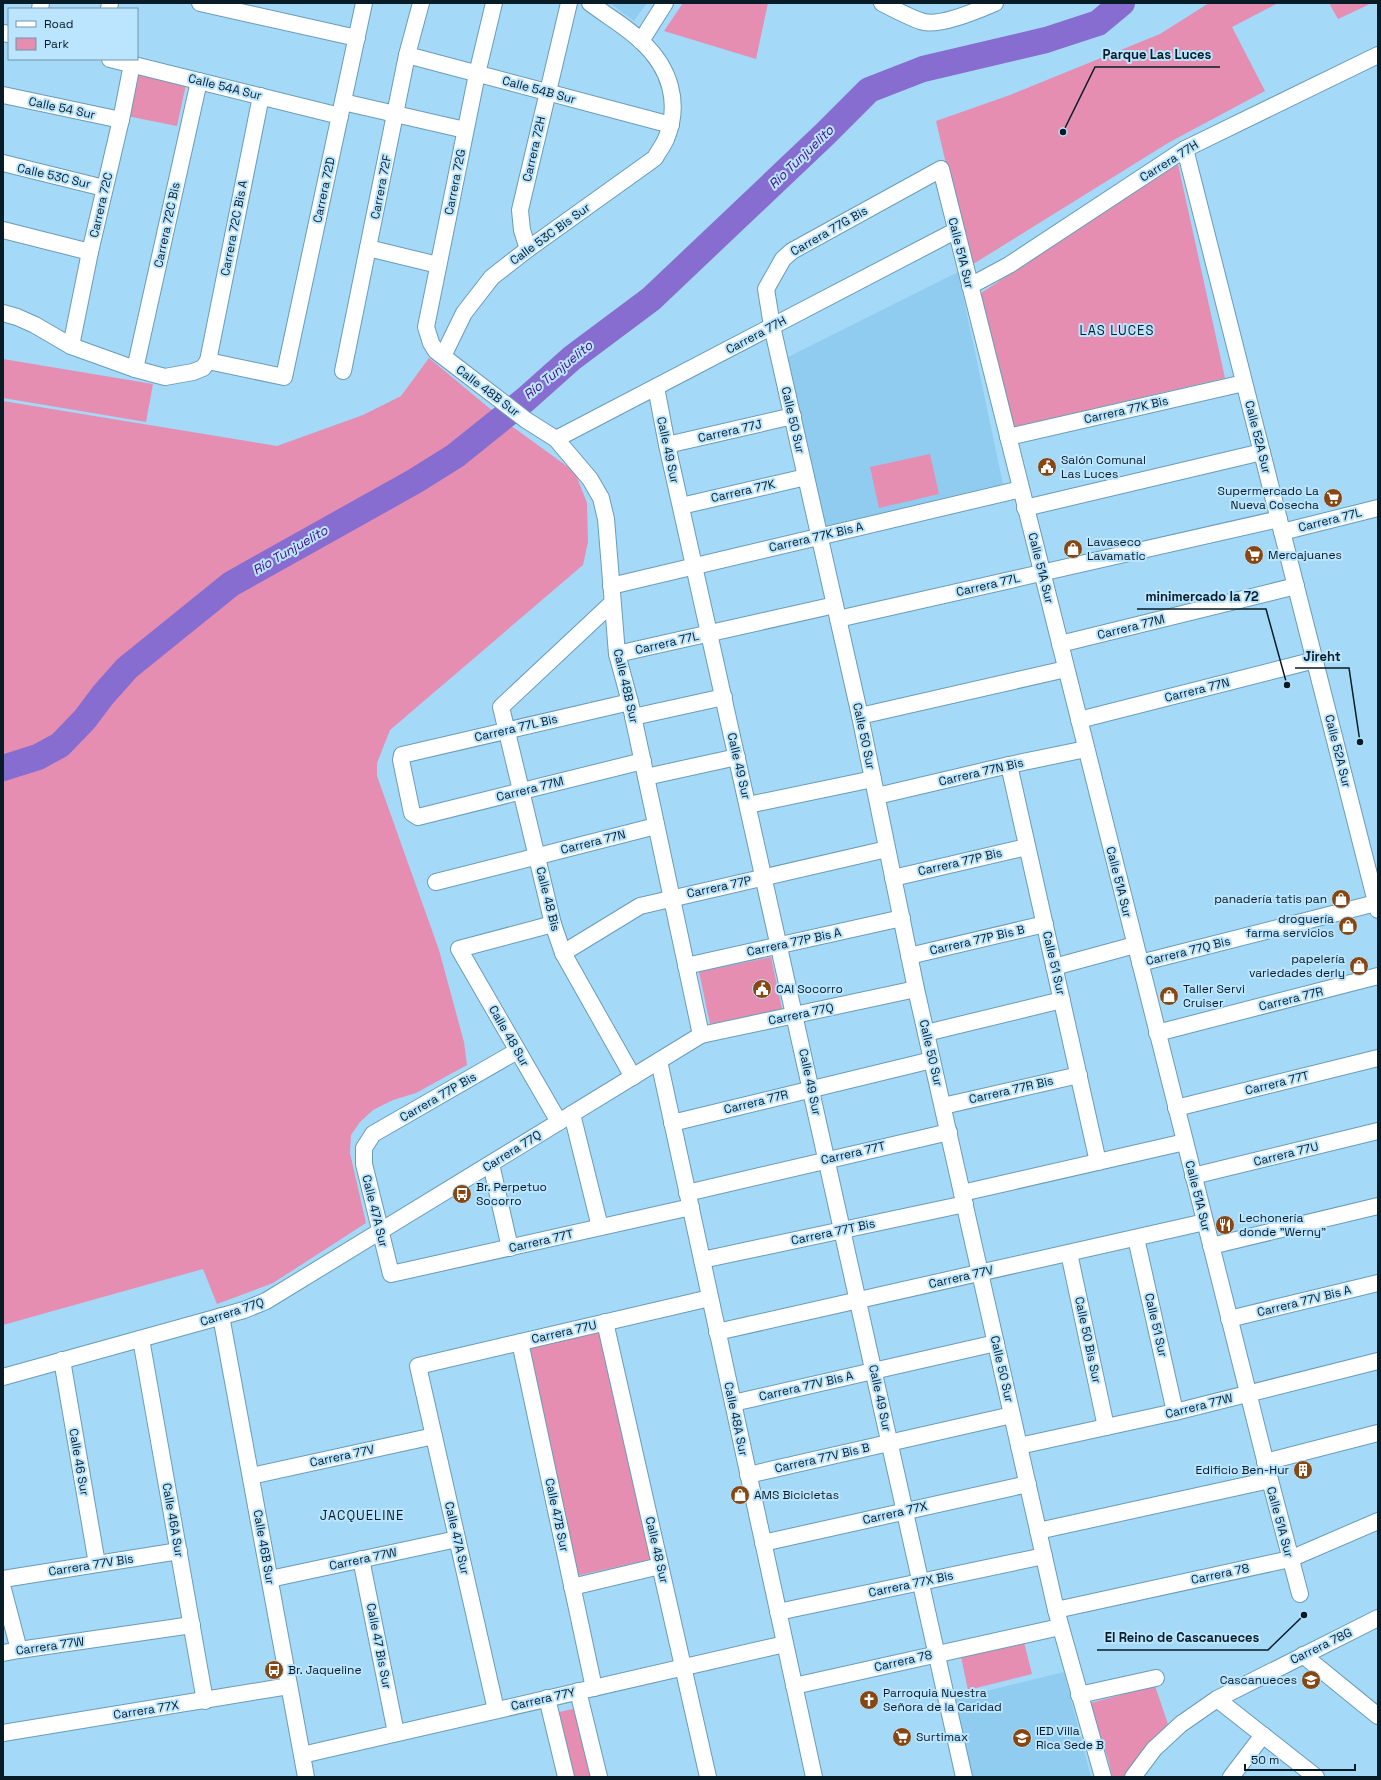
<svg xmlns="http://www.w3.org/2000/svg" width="1381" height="1780" font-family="'Space Grotesk',sans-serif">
  <rect width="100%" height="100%" fill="#a4d9f8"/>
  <g fill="#90ccef">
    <path d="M610,3H647L634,21Z"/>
    <path d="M958,272L1003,484L826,526L788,357Z"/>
    <path d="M1064,1672L1091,1777H971L953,1699Z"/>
  </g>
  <g fill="#e58eb2">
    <path d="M683,3H768L756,59L664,31Z"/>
    <path d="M1209,3H1278L1232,27L1265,91L1168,143L970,266L936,121L1010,95L1160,34Z"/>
    <path d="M1329,3H1372L1338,19Z"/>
    <path d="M137,70L187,80L177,126L127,116Z"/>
    <path d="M1178,164L1225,378L1010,428L981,293Z"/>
    <path d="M429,358L506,422L575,472L587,503L588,542L583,565L390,730L377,763V776L439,950L464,1042L467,1065L416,1093L393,1100L373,1110L360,1122L351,1135L350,1153L366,1223L273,1283L217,1304L203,1269L3,1325V401L277,446L363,415L401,396Z"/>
    <path d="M3,359L153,384L146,422L3,398Z"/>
    <path d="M930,454L939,494L879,508L870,467Z"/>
    <path d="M771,957L782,1009L710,1024L699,972Z"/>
    <path d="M601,1331L652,1559L576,1576L525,1348Z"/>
    <path d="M1024,1642L1032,1674L968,1690L961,1657Z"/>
    <path d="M1155,1686L1168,1724L1125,1777H1112L1109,1762L1090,1703Z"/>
    <path d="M577,1708L594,1777H571L555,1713Z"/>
  </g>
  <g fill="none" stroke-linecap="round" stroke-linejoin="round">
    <path stroke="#876dd0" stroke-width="26" d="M3,768L38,757L60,745L85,719L103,695L127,668L231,584L415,481L455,456L526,399L572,358L651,299L825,134L869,90L923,69L1046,40L1098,23L1122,3"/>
    <g stroke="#699cb9" stroke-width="18">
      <g id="minor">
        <path d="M200,3L357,38"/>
        <path d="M494,3L477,74L426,327L431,343L436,351L526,420L556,439L590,479L601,498L606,519L617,654L630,702L701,1035"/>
        <path d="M882,3C894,9 912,19 924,22C941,26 979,10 995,3"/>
        <path d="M40,9L41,3"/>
        <path d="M109,9L110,3"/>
        <path d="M3,33L9,34"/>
        <path d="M641,41L665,3"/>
        <path d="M407,55L671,125"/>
        <path d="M110,59L340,116"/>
        <path d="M3,95L121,120"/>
        <path d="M343,102L465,130"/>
        <path d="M1185,149L1378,910"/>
        <path d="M3,163L104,188"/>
        <path d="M3,230L90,252"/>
        <path d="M368,248L438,265"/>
        <path d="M528,249L522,230L520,210L569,3"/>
        <path d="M970,286L1009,265L1185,149L1378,55"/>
        <path d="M3,313L17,317L35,325L71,346L135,369L165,377L193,372L203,368L208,361L284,377L364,3"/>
        <path d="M71,346L90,252L122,115L132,64"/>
        <path d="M443,356L464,313L492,277L528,249L655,158C658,152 663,146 666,139C681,103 670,68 642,42C627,27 607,16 590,3"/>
        <path d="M208,361L261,96"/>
        <path d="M135,369L199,81"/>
        <path d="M343,371L407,55L421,3"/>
        <path d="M656,387L667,445L964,1777"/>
        <path d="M1008,437L1244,383"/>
        <path d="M556,439L955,231"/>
        <path d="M667,445L793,416"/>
        <path d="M681,506L806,477"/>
        <path d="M1025,508L1262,452"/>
        <path d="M1282,532L1378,508"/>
        <path d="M611,586L1021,489"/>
        <path d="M612,603L501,707L553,924L563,953L633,1077"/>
        <path d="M838,619L1279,519"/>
        <path d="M1060,644L1296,586"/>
        <path d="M617,654L835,605"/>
        <path d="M630,702L402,755L401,760L412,813L418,817L643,761"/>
        <path d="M860,716L1066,669"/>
        <path d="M633,717L724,697"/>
        <path d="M1079,720L1315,660"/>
        <path d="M1009,765L1098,1162"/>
        <path d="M646,777L737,757"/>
        <path d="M877,796L1009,765L1086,749"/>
        <path d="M748,805L873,779"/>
        <path d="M893,878L1027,847"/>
        <path d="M436,882L656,826"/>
        <path d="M553,924L459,949L559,1122"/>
        <path d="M563,953L640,906L887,849"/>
        <path d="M909,956L1045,924"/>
        <path d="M1140,963L1376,903"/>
        <path d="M686,966L902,918"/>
        <path d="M1054,967L1135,945"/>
        <path d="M926,1033L1062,1000"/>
        <path d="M1157,1033L1378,976"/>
        <path d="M517,1051L373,1134L364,1148V1164L391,1274L691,1207"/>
        <path d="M659,1061L814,1777"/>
        <path d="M943,1106L1079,1075"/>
        <path d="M1176,1108L1378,1058"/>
        <path d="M572,1114L600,1227"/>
        <path d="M672,1123L932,1060"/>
        <path d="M491,1164L510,1248"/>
        <path d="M1193,1176L1378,1131"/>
        <path d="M687,1193L949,1132"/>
        <path d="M962,1193L1185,1142"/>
        <path d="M1136,1238L1175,1412"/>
        <path d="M1211,1246L1378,1206"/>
        <path d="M1069,1253L1106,1427"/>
        <path d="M702,1260L965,1204"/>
        <path d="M221,1316L306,1777"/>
        <path d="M1229,1319L1378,1283"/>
        <path d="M605,1322L708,1777"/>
        <path d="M717,1332L1205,1222"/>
        <path d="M141,1339L205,1701"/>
        <path d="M520,1342L594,1688"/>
        <path d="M62,1360L97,1564"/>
        <path d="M3,1377L244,1310L266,1301L701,1035L916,989"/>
        <path d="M733,1403L996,1343"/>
        <path d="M1019,1446L1175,1412L1378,1361"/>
        <path d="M1265,1462L1378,1433"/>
        <path d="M748,1475L1012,1415"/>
        <path d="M251,1476L434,1436"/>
        <path d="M1038,1531L1270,1480"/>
        <path d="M763,1543L1028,1484"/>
        <path d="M361,1559L396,1733"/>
        <path d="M3,1579L179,1551"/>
        <path d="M270,1579L457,1539"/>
        <path d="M572,1587L660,1566"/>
        <path d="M3,1589L19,1650"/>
        <path d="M1056,1610L1290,1559L1378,1521"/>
        <path d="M778,1612L1044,1556"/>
        <path d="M3,1653L19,1650L192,1625"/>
        <path d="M1303,1655L1378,1716"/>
        <path d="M794,1686L1060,1627"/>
        <path d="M578,1691L599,1777"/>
        <path d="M1079,1695L1156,1678"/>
        <path d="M547,1698L566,1777"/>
        <path d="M1217,1699L1316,1777"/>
        <path d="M496,1710L418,1366L710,1298"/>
        <path d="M3,1733L289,1686"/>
        <path d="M302,1755L785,1644"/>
        <path d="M1103,1777L1056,1610L916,989L860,716L772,326L766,289L783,259L792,251L941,169L1270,1480L1300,1594"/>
        <path d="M1133,1777L1154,1749L1181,1724L1217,1699L1378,1618"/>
        <path d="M1231,1777L1263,1735"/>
      </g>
    </g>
    <use href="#minor" stroke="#fff" stroke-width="16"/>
  </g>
  <defs>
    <g id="civic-disc" transform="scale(1)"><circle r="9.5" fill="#884712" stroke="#bbe5fe"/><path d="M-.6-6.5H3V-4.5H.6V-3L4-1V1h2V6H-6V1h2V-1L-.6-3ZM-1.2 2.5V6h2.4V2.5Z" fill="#fff"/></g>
    <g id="supermarket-disc" transform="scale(1)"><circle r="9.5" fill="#884712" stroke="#bbe5fe"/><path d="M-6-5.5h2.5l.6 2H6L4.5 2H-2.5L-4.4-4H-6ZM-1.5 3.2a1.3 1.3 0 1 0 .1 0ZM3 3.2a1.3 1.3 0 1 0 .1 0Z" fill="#fff"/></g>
    <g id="shop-disc" transform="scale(1)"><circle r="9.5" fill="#884712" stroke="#bbe5fe"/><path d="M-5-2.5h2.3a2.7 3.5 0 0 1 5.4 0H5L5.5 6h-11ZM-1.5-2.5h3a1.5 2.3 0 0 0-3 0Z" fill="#fff"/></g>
    <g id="bus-disc" transform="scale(1)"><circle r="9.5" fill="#884712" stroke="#bbe5fe"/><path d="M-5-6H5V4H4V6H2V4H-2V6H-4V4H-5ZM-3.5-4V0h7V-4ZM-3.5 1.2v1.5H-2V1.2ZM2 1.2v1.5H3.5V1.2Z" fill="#fff"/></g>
    <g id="restaurant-disc" transform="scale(1)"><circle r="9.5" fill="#884712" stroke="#bbe5fe"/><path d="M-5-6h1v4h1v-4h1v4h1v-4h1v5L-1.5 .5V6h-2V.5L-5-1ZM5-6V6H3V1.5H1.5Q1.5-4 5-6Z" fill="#fff"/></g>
    <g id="building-disc" transform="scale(1)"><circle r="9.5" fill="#884712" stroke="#bbe5fe"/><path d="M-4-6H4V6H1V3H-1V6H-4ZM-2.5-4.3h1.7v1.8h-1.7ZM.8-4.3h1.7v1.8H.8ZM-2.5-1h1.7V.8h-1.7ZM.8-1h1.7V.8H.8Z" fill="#fff"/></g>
    <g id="school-disc" transform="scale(1)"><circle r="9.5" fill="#884712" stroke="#bbe5fe"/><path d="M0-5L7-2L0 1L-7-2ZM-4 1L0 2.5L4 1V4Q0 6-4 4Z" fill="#fff"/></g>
    <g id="church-disc" transform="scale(1)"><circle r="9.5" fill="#884712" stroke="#bbe5fe"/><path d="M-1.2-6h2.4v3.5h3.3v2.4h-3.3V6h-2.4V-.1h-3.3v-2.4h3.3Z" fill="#fff"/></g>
  </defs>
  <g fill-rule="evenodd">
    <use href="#civic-disc" x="1047" y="467"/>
    <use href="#supermarket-disc" x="1333" y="498"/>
    <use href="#shop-disc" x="1073" y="549"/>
    <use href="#supermarket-disc" x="1254" y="555"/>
    <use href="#shop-disc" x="1341" y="899"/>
    <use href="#shop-disc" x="1348" y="926"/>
    <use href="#shop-disc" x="1359" y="966"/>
    <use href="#civic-disc" x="762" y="989"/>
    <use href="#shop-disc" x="1169" y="996"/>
    <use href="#bus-disc" x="462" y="1194"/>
    <use href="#restaurant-disc" x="1225" y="1225"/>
    <use href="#building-disc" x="1303" y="1470"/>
    <use href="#shop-disc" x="740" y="1495"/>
    <use href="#bus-disc" x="274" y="1670"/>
    <use href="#school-disc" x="1311" y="1680"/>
    <use href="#church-disc" x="869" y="1700"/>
    <use href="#supermarket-disc" x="902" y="1737"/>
    <use href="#school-disc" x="1022" y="1738"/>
  </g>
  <g text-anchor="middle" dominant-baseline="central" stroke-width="4" stroke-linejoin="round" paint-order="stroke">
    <g font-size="12" fill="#071c27" stroke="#bbe5fe">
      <text transform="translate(225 87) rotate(14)">Calle 54A Sur</text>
      <text transform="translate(539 90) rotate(15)">Calle 54B Sur</text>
      <text transform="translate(62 108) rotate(12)">Calle 54 Sur</text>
      <text transform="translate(534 149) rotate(-77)">Carrera 72H</text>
      <text transform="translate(1169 161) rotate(-32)">Carrera 77H</text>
      <text transform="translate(54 176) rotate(13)">Calle 53C Sur</text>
      <text transform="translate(455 182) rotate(-79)">Carrera 72G</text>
      <text transform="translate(381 187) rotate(-79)">Carrera 72F</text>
      <text transform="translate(324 190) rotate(-78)">Carrera 72D</text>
      <text transform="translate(101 205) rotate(-77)">Carrera 72C</text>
      <text transform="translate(167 225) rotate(-78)">Carrera 72C Bis</text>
      <text transform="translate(234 228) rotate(-79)">Carrera 72C Bis A</text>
      <text transform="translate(829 231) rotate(-30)">Carrera 77G Bis</text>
      <text transform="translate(550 234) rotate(-36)">Calle 53C Bis Sur</text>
      <text transform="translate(961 253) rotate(76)">Calle 51A Sur</text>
      <text transform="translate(756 335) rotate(-28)">Carrera 77H</text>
      <text transform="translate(488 391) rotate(37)">Calle 48B Sur</text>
      <text transform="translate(1126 410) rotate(-13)">Carrera 77K Bis</text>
      <text transform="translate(793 420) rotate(77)">Calle 50 Sur</text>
      <text transform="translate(730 431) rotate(-13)">Carrera 77J</text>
      <text transform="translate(1258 437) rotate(76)">Calle 52A Sur</text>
      <text transform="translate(668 450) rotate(78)">Calle 49 Sur</text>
      <text transform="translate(743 491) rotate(-13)">Carrera 77K</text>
      <text transform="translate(1330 520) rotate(-14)">Carrera 77L</text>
      <text transform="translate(816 537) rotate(-13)">Carrera 77K Bis A</text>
      <text transform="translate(1041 568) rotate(76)">Calle 51A Sur</text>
      <text transform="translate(988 585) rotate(-13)">Carrera 77L</text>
      <text transform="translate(1131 627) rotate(-14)">Carrera 77M</text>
      <text transform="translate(667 643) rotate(-13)">Carrera 77L</text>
      <text transform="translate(626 686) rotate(77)">Calle 48B Sur</text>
      <text transform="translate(1197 690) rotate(-14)">Carrera 77N</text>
      <text transform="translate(516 728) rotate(-13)">Carrera 77L Bis</text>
      <text transform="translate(864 736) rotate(78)">Calle 50 Sur</text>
      <text transform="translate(1338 751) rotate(76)">Calle 52A Sur</text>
      <text transform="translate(739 766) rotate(77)">Calle 49 Sur</text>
      <text transform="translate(981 772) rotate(-13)">Carrera 77N Bis</text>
      <text transform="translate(530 789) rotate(-14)">Carrera 77M</text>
      <text transform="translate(593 842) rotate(-14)">Carrera 77N</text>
      <text transform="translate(960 862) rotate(-13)">Carrera 77P Bis</text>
      <text transform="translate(1119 882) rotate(76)">Calle 51A Sur</text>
      <text transform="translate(719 887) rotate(-12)">Carrera 77P</text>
      <text transform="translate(548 899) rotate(76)">Calle 48 Bis</text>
      <text transform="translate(977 940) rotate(-13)">Carrera 77P Bis B</text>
      <text transform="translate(794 942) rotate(-12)">Carrera 77P Bis A</text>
      <text transform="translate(1188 951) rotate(-14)">Carrera 77Q Bis</text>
      <text transform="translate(1054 963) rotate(77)">Calle 51 Sur</text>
      <text transform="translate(1291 999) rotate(-14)">Carrera 77R</text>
      <text transform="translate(801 1014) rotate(-12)">Carrera 77Q</text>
      <text transform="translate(509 1036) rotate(60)">Calle 48 Sur</text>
      <text transform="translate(931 1053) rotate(77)">Calle 50 Sur</text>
      <text transform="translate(810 1082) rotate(78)">Calle 49 Sur</text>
      <text transform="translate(1277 1083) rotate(-14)">Carrera 77T</text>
      <text transform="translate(1011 1090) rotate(-13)">Carrera 77R Bis</text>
      <text transform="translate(438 1097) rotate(-30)">Carrera 77P Bis</text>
      <text transform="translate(756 1102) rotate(-14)">Carrera 77R</text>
      <text transform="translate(512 1151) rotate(-32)">Carrera 77Q</text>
      <text transform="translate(853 1153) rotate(-13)">Carrera 77T</text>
      <text transform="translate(1286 1154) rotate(-14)">Carrera 77U</text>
      <text transform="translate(1198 1196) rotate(76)">Calle 51A Sur</text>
      <text transform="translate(375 1211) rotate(76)">Calle 47A Sur</text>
      <text transform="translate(833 1232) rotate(-12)">Carrera 77T Bis</text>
      <text transform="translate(541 1241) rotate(-13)">Carrera 77T</text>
      <text transform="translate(961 1277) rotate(-13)">Carrera 77V</text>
      <text transform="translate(1304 1301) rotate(-14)">Carrera 77V Bis A</text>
      <text transform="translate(232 1312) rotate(-18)">Carrera 77Q</text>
      <text transform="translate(1156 1325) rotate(77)">Calle 51 Sur</text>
      <text transform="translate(564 1332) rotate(-13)">Carrera 77U</text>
      <text transform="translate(1088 1340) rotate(78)">Calle 50 Bis Sur</text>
      <text transform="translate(1002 1369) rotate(77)">Calle 50 Sur</text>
      <text transform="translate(806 1386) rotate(-13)">Carrera 77V Bis A</text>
      <text transform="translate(880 1398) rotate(78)">Calle 49 Sur</text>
      <text transform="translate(1199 1406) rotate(-14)">Carrera 77W</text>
      <text transform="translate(736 1419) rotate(78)">Calle 48A Sur</text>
      <text transform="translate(342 1456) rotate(-12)">Carrera 77V</text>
      <text transform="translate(822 1458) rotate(-13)">Carrera 77V Bis B</text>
      <text transform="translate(79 1462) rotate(80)">Calle 46 Sur</text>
      <text transform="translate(895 1513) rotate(-13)">Carrera 77X</text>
      <text transform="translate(557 1515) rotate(78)">Calle 47B Sur</text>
      <text transform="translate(173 1520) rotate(80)">Calle 46A Sur</text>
      <text transform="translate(1280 1522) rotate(75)">Calle 51A Sur</text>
      <text transform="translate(457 1538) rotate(77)">Calle 47A Sur</text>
      <text transform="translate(264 1547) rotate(80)">Calle 46B Sur</text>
      <text transform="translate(657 1550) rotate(77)">Calle 48 Sur</text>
      <text transform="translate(363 1559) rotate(-12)">Carrera 77W</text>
      <text transform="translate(91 1565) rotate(-9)">Carrera 77V Bis</text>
      <text transform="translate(1220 1574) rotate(-12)">Carrera 78</text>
      <text transform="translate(911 1584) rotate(-12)">Carrera 77X Bis</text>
      <text transform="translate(50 1646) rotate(-8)">Carrera 77W</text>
      <text transform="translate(379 1646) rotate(79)">Calle 47 Bis Sur</text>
      <text transform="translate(1321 1646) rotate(-26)">Carrera 78G</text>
      <text transform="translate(903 1661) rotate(-13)">Carrera 78</text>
      <text transform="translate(543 1699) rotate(-13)">Carrera 77Y</text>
      <text transform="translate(146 1710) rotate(-9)">Carrera 77X</text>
    </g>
    <g font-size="12" fill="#071c27" stroke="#bbe5fe" text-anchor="start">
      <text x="1061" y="460">Salón Comunal<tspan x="1061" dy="14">Las Luces</tspan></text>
      <text x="1319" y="491" text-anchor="end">Supermercado La<tspan x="1319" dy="14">Nueva Cosecha</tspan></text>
      <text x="1087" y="542">Lavaseco<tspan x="1087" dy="14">Lavamatic</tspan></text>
      <text x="1268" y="555">Mercajuanes</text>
      <text x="1327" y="899" text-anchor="end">panadería tatis pan</text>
      <text x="1334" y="919" text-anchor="end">droguería<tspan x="1334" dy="14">farma servicios</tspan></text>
      <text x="1345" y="959" text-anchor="end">papelería<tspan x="1345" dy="14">variedades derly</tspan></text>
      <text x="776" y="989">CAI Socorro</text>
      <text x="1183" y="989">Taller Servi<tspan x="1183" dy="14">Cruiser</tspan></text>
      <text x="476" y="1187">Br. Perpetuo<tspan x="476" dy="14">Socorro</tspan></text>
      <text x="1239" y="1218">Lechonería<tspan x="1239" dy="14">donde "Werny"</tspan></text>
      <text x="1289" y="1470" text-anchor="end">Edificio Ben-Hur</text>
      <text x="754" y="1495">AMS Bicicletas</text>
      <text x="288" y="1670">Br. Jaqueline</text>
      <text x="1297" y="1680" text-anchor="end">Cascanueces</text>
      <text x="883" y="1693">Parroquia Nuestra<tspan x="883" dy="14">Señora de la Caridad</tspan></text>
      <text x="1036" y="1731">IED Villa<tspan x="1036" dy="14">Rica Sede B</tspan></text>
      <text x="916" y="1737">Surtimax</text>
    </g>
    <g font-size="13" font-style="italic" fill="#410786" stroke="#bbe5fe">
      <text transform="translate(801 157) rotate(-44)">Río Tunjuelito</text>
      <text transform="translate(558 370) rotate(-39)">Río Tunjuelito</text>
      <text transform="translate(290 550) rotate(-30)">Río Tunjuelito</text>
    </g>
    <g font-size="13" letter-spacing="1" fill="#071c27" stroke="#bbe5fe">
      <text x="1117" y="330">LAS LUCES</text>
      <text x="362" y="1515">JACQUELINE</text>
    </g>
  </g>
  <path fill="none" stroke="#071c27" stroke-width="1.5" d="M1063 132L1095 67H1220M1287 685L1266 609H1137M1360 742L1349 668H1295M1304 1615L1268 1650H1097"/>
  <g fill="#071c27" stroke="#bbe5fe" stroke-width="1.5">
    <circle cx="1063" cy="132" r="4"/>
    <circle cx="1287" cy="685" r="4"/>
    <circle cx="1360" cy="742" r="4"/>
    <circle cx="1304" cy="1615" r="4"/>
  </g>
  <g font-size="13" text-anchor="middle" font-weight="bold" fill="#071c27" stroke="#bbe5fe" stroke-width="4" stroke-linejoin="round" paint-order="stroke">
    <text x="1157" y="59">Parque Las Luces</text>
    <text x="1202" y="601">minimercado la 72</text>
    <text x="1322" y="661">Jireht</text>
    <text x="1182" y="1642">El Reino de Cascanueces</text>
  </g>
  <rect width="1381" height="1780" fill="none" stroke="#071c27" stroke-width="8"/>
  <rect x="8" y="8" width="130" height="52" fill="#bbe5fe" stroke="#7395a8"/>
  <rect x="16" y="21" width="20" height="6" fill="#ffffff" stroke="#7395a8"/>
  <text x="44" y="28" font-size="12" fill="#071c27">Road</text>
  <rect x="16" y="38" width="20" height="12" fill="#e58eb2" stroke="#7395a8"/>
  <text x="44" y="48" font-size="12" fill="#071c27">Park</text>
  <path d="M1245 1764v6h110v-6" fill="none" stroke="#071c27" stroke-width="2"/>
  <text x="1251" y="1764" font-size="12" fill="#071c27" stroke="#bbe5fe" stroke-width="3" paint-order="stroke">50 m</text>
</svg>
